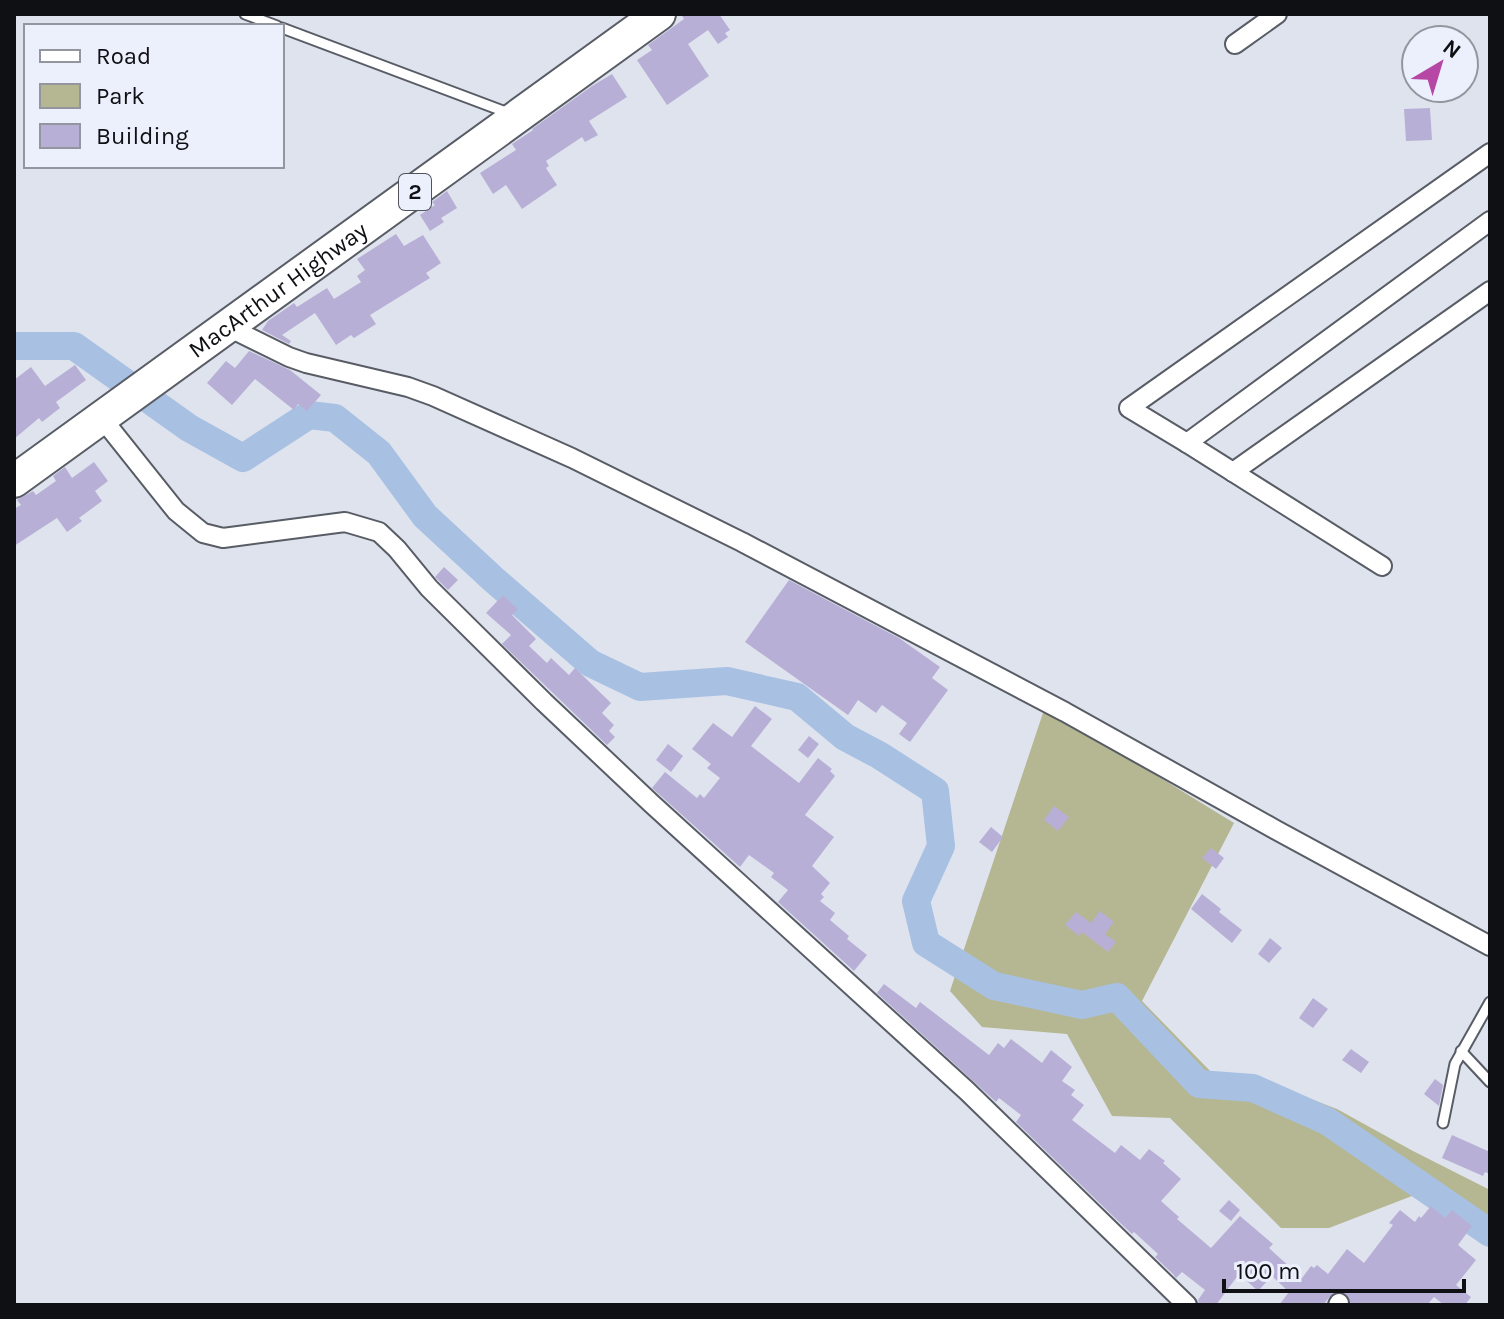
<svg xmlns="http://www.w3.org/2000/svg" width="1504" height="1319" font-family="Karla,sans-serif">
  <rect width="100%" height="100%" fill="#dfe3ee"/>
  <path fill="#b4b791" d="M1045,707L1234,823L1142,1001L1212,1073L1251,1076L1337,1109L1413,1151L1490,1190V1239L1484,1233L1412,1196L1329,1228H1281L1170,1118L1112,1116L1067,1034L982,1027L950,991Z"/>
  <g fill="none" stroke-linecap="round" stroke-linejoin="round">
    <path stroke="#a8c1e3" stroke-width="28" d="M14,346H74L189,428L243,458L309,415L335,418L379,453L425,516L493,579L590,663L640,687L727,681L797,697L845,737L879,755L935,791L941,846L916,901L926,943L994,986L1082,1005L1117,997L1199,1084L1253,1088L1327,1121L1490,1233"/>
  </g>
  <g fill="#b8afd6">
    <path d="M681,14H719L730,30L725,33L728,37L718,44L708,30L688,44L709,76L667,105L637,60L652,50L648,45L684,19Z"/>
    <path d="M612,74L627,97L589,121L598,135L585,142L582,137L546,161L549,166L546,168L557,185L522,209L506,185L493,194L480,173L516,150L512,144L533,130L532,129L592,86Z"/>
    <path d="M1430,108L1432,140L1406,141L1404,109Z"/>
    <path d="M447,191L457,208L441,218L444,222L430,231L420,215L435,205L432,202Z"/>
    <path d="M396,234L404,246L423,235L441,263L426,273L430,278L370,315L376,324L354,338L351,335L336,345L315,313L282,335L291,341L289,344L262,330L268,321L294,303L297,307L327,288L334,299L361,282L357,276L365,270L357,259Z"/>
    <path d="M249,351L290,370L321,395L307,411L298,404L294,410L255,379L232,405L207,383L226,361L235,368Z"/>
    <path d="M75,365L86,380L56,402L60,408L42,422L39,418L14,439V380L31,367L45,386Z"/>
    <path d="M94,462L108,481L95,491L102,501L79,518L82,521L67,532L57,518L14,546V509L21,505L17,500L33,491L36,495L56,481L53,476L65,467L72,478Z"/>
    <path d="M444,567L458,580L448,590L435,577Z"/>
    <path d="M789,580L899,638L940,667L932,678L948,690L910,742L899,734L907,723L882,705L876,713L858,700L848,715L745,642Z"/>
    <path d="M503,595L518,609L512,615L536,639L529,646L547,663L551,658L569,675L575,668L611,703L602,713L614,725L609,731L615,737L607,745L502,644L511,635L486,613Z"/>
    <path d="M755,706L772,719L751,746L799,783L818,758L832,769L830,771L835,776L805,815L834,837L812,866L830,883L821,894L824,897L820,901L835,913L830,920L849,936L847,939L867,955L854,971L778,902L788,890L771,877L774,873L749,855L740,867L652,788L665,772L697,798L700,794L704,798L720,778L707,768L711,764L692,749L713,723L732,737Z"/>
    <path d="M809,736L819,744L808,758L798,750Z"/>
    <path d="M668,744L683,756L671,772L656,760Z"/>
    <path d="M1054,806L1069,817L1058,831L1044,820Z"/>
    <path d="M991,827L1003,837L992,852L979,842Z"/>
    <path d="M1211,848L1224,858L1216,869L1202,858Z"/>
    <path d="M1202,894L1221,909L1219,912L1242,930L1232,943L1191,909Z"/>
    <path d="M1100,911L1114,922L1105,934L1116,942L1108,952L1082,932L1079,936L1065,925L1076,912L1091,923Z"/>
    <path d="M1270,938L1282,948L1269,963L1258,954Z"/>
    <path d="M884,984L916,1008L920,1002L989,1055L998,1043L1004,1048L1011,1039L1042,1063L1051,1050L1072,1067L1062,1081L1075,1090L1071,1095L1084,1105L1072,1120L1115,1153L1121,1145L1140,1160L1149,1149L1165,1161L1163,1163L1181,1179L1161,1201L1179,1217L1177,1219L1211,1248L1240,1216L1273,1244L1269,1248L1302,1278L1311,1266L1314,1268L1317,1265L1328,1274L1347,1249L1364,1263L1393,1225L1389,1223L1400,1210L1415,1222L1419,1216L1421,1218L1431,1206L1445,1218L1452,1210L1472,1226L1458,1245L1476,1260L1456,1285L1471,1297L1465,1305H1444L1434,1297L1427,1305H1351L1348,1296L1339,1291L1332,1294L1323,1305H1279L1289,1292L1272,1276L1258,1291L1239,1274L1216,1305H1199L1198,1300L1205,1290L1182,1272L1176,1278L1173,1274L1155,1257L1158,1254L1134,1232L1132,1234L1116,1219L1016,1122L1021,1115L999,1098L996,1102L877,993Z"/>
    <path d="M1313,998L1328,1009L1313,1028L1299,1018Z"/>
    <path d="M1351,1049L1369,1062L1361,1073L1342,1060Z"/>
    <path d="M1435,1079L1443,1085L1439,1106L1424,1094Z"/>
    <path d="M1452,1135L1490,1152V1174L1485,1172L1483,1176L1442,1158Z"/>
    <path d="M1229,1200L1240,1210L1231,1221L1219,1211Z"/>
  </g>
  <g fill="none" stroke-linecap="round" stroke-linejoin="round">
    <g stroke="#585c65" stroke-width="13">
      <g id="lane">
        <path d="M245,14L277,26"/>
        <path d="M282,28L511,114"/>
        <path d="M1461,1051L1490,1082"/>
        <path d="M1443,1123L1455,1064L1490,1002"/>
      </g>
    </g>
    <g stroke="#585c65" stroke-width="22">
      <g id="street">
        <path d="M1235,44L1277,14"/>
        <path d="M226,326L289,357L306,363L408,387L433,396L572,458L742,542L1065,712L1276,830L1490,946"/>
        <path d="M101,417L176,511L203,533L223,538L345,522L379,532L397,549L429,588L544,702L652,804L967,1091L1187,1305"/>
        <path d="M1187,443L1490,221"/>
        <path d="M1233,472L1490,291"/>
        <path d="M1382,566L1187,443L1129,408L1490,153"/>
        <path d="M1338,1305L1339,1303"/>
      </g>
    </g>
    <g stroke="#585c65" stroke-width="36">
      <g id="highway">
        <path id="s1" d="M14,481L659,14"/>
      </g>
    </g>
    <use href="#lane" stroke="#fff" stroke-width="9"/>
    <use href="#street" stroke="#fff" stroke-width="18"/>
    <use href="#highway" stroke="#fff" stroke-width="32"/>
  </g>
  <g text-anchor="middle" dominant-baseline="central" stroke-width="6" stroke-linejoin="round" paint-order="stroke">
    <rect fill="#ecf0fc" stroke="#51535a" stroke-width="2" x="399" y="174" width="32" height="36" rx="6"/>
    <g font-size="22" font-weight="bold" fill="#0f1014">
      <text x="415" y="192">2</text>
    </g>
    <g font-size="24" fill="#0f1014" stroke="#ecf0fc">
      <text stroke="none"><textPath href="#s1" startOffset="326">MacArthur Highway</textPath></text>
    </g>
  </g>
  <rect width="1504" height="1319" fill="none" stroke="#0f1014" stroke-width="32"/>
  <rect x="24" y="24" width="260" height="144" fill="#ecf0fc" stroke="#94969f" stroke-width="2"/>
  <rect x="40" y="50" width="40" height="12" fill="#ffffff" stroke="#94969f" stroke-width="2"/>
  <text x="96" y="64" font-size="24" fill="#0f1014">Road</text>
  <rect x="40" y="84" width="40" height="24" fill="#b4b791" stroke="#94969f" stroke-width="2"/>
  <text x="96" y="104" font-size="24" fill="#0f1014">Park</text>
  <rect x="40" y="124" width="40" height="24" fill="#b8afd6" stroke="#94969f" stroke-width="2"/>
  <text x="96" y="144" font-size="24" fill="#0f1014">Building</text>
  <g transform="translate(1440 64) rotate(38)"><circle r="38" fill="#ecf0fc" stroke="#94969f" stroke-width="2"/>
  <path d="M0-6L14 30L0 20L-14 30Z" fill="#b647a4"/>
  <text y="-12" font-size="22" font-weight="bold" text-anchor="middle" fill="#0f1014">N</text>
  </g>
  <path d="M1224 1279v12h240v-12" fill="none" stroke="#0f1014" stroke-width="4"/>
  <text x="1236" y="1279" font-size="24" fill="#0f1014" stroke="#ecf0fc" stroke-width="6" paint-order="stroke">100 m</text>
</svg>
